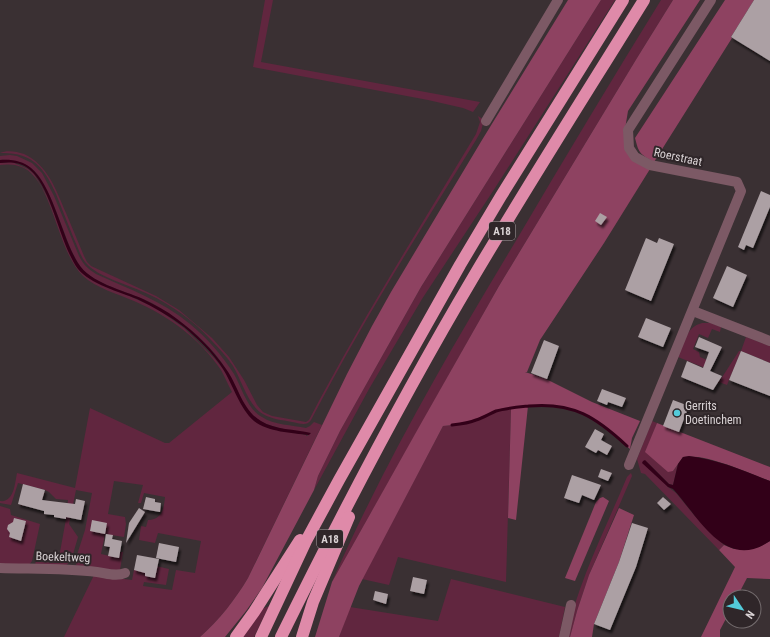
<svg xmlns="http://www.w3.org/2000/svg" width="770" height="637" font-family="'Roboto Condensed',sans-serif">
  <defs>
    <filter id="shadow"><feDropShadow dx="2" dy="3.5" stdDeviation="1" flood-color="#0009"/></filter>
  </defs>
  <rect width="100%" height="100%" fill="#3a3033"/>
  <g fill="#61263f">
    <path d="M265,0H273L261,62L480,102L473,112L463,108L428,100L253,67Z"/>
    <path d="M601,0H615L495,188L422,299L369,389L314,490L318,476L340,431L421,287Z"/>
    <path d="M661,0H673L637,58L499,286L332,582C384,463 450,350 517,239C564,159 612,79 661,0Z"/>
    <path d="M478,116L484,120L481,131L476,140C419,232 361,324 311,420C306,427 299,423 292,422C282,420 271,419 263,414C249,407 241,379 233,366C227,357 219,348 211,340C194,321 172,305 148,294C132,286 97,277 86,263C80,256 78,247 74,239C68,224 62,209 56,194C44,167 32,152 0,153C6,150 16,151 24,154C48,165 56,190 66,213C72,227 78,242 84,256L87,262L91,266L156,296L179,310L212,338L229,357L244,380L257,405L263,412L272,416L306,422L309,420C360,322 419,229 476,134L480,122Z"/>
    <path d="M10,155L17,156L32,163L42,173L54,196L79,256C83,264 88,269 96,274C129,289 162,301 190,324C207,338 222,355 234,374C242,388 247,409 262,417C274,425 292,425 306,428L310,426L314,422L322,425L248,578C235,600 219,620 200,637H64L94,575L132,580L134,570L147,564L169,569L166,585L144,582L143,586L172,590L176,570L195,573L201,541L158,533L155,543L139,540L141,526L146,527L148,520C162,520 164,508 165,497L144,493L141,503H138L143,485L114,481L108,514L125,517L126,524L124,537L105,534L101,554L119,558L120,552H123L120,570L115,572L77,567L75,561L85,530L92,493L76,490L69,524L78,537L71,561L65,566H35L36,559L40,562L58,563L66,519L68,500L56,499L49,492L45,490L18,483L11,505L0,503V501C14,503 15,483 17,473L75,488L90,408L165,443H169L232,392C228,385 225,377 221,370C200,339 169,316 134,301C118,294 96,288 83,276C57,251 53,183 24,168C16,164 8,164 0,165V163L12,162L28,169L34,174L47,196L73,260L89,278L156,308L184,328L215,359L223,369L255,421L281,430L306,435V436L309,435C294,431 267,427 255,418C243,407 236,385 227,371C215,350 196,333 177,319C166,311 155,304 143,299C123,290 89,283 78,263C64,241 51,182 31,168C22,162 11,159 0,160V156Z"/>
    <path d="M702,323H711L721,327L720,332L712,329L708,338L699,334L693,349L699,352L700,357L714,363L710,370L678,357C684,343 686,327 702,323Z"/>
    <path d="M746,337L770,346V363L741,351L727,385L719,382L739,351H741Z"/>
    <path d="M511,409L506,582L398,557L389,585L362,579L443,426L463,424L476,421L496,411Z"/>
    <path d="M652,421L657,423L646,452L673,471L678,464L673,485L669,484L645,460L668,487L676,493L694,515L724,545L719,550L645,474L641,473L637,459Z"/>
    <path d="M631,473L632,476L589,575L577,611L570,637H566C578,582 605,530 627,477Z"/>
    <path d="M0,506L10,509L11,515L40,524L32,561L29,565L0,566Z"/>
    <path d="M451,579L565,607L559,637H339L350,607L438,621Z"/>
    <path d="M269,606L254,637H240L262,609Z"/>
  </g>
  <g fill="#8e4261">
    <path d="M568,0H601L421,287L340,431L318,476L314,490L262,588L246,611L225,637H200C219,620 235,600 248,578L347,374L372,326L391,292L482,140Z"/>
    <path d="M673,0H700L628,111L624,135L650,169L604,243L540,340L527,372H525L544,378L592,402L640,421L632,438L630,449C597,418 576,402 528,406L516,520L508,518L511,409L496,411L476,421L463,424L443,426L359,586L339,637H315L332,582L419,427L499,286L637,58Z"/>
    <path d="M725,0H754L731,37L732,38L654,162C640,154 639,154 635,138Z"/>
    <path d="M657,423L770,467V481C748,473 706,453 683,457L673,471L668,472L645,452Z"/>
    <path d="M603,497L609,501L575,581L565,578L596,502L600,498Z"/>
    <path d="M619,508L634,515L619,562L594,624L592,637H570L577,611L589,575Z"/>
    <path d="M770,541V579L747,578L737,597H730V611L720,630V637H701L735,567L719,550L724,545L734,549L759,547Z"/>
  </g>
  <g fill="#320018">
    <path d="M0,160C11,159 23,161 31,168C53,186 62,238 78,263C90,283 123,290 143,299C155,305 167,311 177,319C196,333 213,350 226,369C238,385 242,410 261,421C275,430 295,429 311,433L309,435C292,433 268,432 254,421C240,409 233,385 223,369C213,353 198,339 184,327C169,316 154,307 137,299C120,292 90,284 78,269C59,243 52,187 29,169C20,162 10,162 0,163Z"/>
    <path d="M689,456C717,459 744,471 770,481V541C725,572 699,517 673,489L668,487L642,463L643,461L645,460L669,484L673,485L678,464L683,457Z"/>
  </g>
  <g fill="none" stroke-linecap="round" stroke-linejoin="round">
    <path stroke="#320018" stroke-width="3" d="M452,425C461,424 469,423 476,420C483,418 489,414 496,411C506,408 519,407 529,406C573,402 596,417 627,446"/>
  </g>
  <g fill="#aca0a4" filter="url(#shadow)">
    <path d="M754,0H770V61L731,37Z"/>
    <path d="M761,191L770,195V207L753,248L746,245L744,250L738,247Z"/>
    <path d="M600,213L607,217L601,225L595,221Z"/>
    <path d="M646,238L657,243L659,238L674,244L651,301L625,290Z"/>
    <path d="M727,266L747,275L733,307L713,298Z"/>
    <path d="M646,318L671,328L663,347L638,337Z"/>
    <path d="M699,337L722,347L710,371L722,376L713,390L681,377L687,361L703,368L709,352L695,347Z"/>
    <path d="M544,340L559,346L547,379L531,373Z"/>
    <path d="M741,351L770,363V396L729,380Z"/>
    <path d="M602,389L626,398L622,407L608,402L607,405L597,401Z"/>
    <path d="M673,400L689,406L679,432L663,426Z"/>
    <path d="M595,429L604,434L601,440L612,446L607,455L598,450L596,453L585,447Z"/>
    <path d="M601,469L612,473L608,481L598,477Z"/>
    <path d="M572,475L601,485L594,500L582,495L579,503L564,498Z"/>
    <path d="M23,484L45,490L42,500L75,504L76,499L85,501L81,520L66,517V519L54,517V515L44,514V511L18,504Z"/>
    <path d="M146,497L155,499V502L161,503L160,512L143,509Z"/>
    <path d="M663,497L671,504L664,510L657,503Z"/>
    <path d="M139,508L145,512L126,543L129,523Z"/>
    <path d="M14,518L26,521L21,541L9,537L10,533L7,529L8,525L13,522Z"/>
    <path d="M92,520L107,523L105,534L90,531Z"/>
    <path d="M632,523L648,528L636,567L610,630L594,624L619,562Z"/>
    <path d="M106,534L113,535L112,539L122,541L119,558L108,556L110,547L104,546Z"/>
    <path d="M159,543L179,547L176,562L156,558Z"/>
    <path d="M137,555L159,559L155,578L145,576V573L134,570Z"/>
    <path d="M413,577L427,580L424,594L410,591Z"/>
    <path d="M375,591L388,594L386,604L373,600Z"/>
  </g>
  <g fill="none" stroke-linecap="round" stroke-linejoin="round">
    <g stroke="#7c5965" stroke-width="10">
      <path d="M486,121L558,0"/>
      <path d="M693,311L770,341"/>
      <path d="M629,465L741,191L737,182L650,165L635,157L629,148L628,130L711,0"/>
      <path d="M0,568C32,569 65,568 97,572C106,573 116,577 125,573"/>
      <path d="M564,637L571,605"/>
    </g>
    <g stroke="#df8aa9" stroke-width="12">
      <path d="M236,637L254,612L300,540"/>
      <path d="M261,637L306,541L339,480L460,265L501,196L623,0"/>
      <path d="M281,637C341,515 404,394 474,276C529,183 587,92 644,0"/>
      <path d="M302,637L313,602L349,517"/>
    </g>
  </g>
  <circle fill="#53cbda" stroke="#2f2629" stroke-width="1.5" cx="677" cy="413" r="4"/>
  <g text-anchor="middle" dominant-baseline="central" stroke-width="4" stroke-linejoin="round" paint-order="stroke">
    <g fill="#2f2629" stroke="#a69ea1" stroke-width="1">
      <rect x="489" y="222" width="26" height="18" rx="3"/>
      <rect x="317" y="530" width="26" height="18" rx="3"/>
    </g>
    <g font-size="11" font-weight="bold" fill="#d9d2d4">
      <text x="502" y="231">A18</text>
      <text x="330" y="539">A18</text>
    </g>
    <g font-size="12" fill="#d9d2d4" stroke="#2f2629">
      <text transform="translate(678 157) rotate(12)">Roerstraat</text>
      <text transform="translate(63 557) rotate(2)">Boekeltweg</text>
    </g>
    <g font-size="12" fill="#d9d2d4" stroke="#2f2629" text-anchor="start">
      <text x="685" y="406">Gerrits<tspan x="685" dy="14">Doetinchem</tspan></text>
    </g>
  </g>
  <g transform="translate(742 609) rotate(125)"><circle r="19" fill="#2f2629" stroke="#736b6d"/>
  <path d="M0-3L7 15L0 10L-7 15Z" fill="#53cbda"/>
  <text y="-6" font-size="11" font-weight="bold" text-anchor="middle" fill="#d9d2d4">N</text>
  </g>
</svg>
